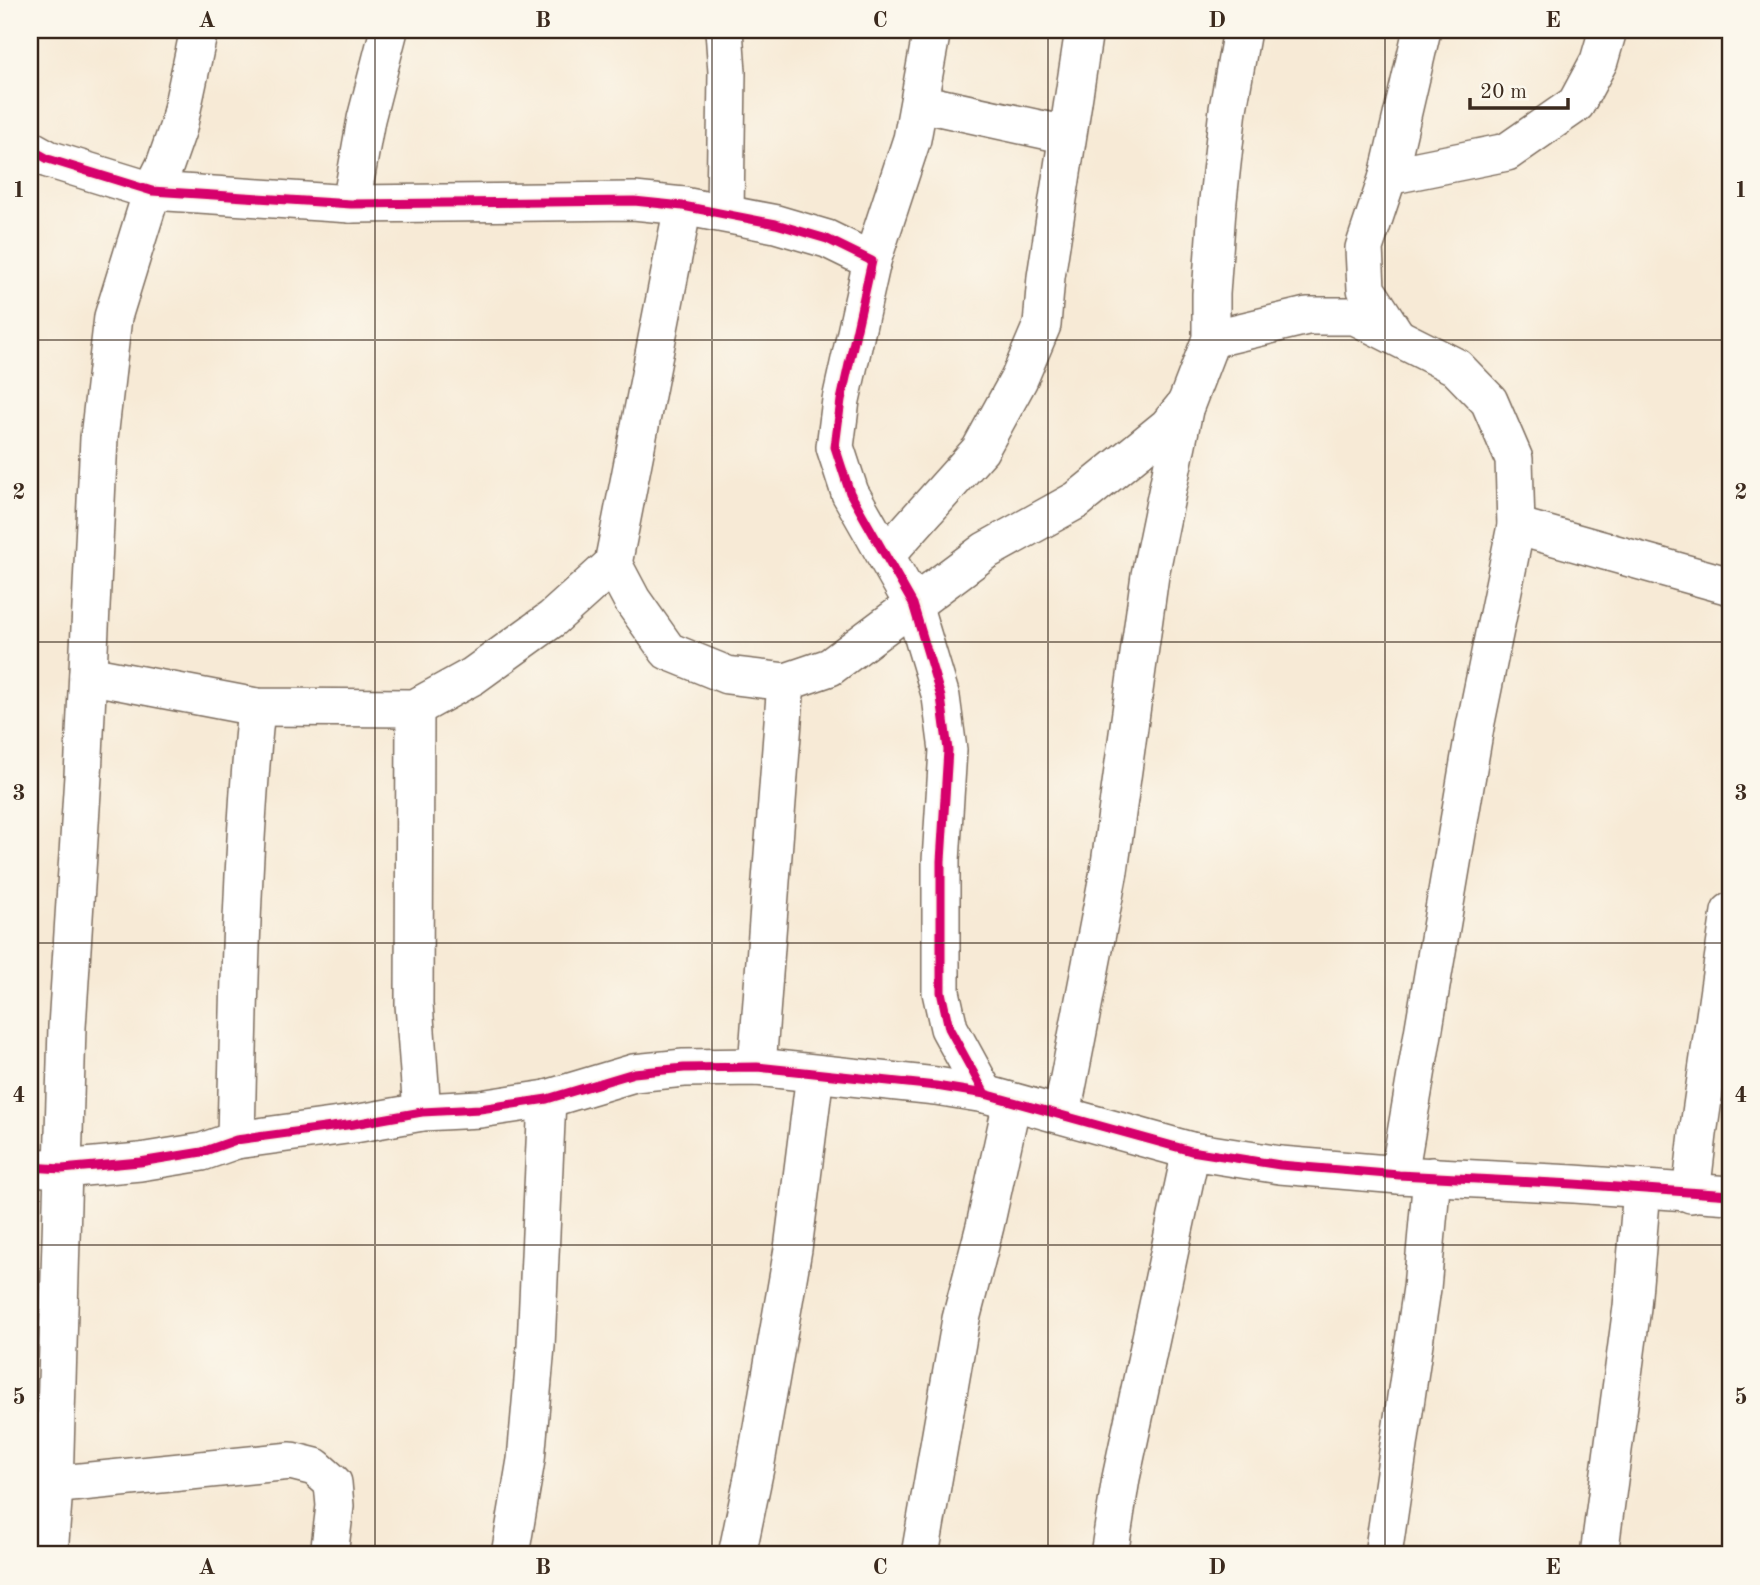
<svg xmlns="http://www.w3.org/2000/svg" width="1760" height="1585" font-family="'Old Standard TT',serif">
  <rect width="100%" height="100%" fill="#fbf7ec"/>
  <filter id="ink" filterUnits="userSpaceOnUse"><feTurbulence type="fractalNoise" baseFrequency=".0143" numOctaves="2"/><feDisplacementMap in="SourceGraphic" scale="14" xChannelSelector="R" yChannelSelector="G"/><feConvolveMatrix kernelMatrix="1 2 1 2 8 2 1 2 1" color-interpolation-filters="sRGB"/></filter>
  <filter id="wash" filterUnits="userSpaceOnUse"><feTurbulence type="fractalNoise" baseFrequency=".00686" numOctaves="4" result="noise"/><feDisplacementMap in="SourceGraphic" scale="28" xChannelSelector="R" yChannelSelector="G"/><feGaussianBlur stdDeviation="1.57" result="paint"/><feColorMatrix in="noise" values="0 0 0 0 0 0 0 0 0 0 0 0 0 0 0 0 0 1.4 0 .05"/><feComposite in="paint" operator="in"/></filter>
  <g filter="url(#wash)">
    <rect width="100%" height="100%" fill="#f7ead6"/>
  </g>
  <g filter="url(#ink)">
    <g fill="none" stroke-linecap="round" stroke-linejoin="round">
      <g stroke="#7d6d5e" stroke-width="40">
        <g id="minor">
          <path d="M724,30L727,72L725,213"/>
          <path d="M920,103L1067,135"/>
          <path d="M30,149L48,159L152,191L351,204L634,201L683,206L776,224L827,239L872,261L841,400L835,447L850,493L913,604L941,697L948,750L941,861V992L949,1028L985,1094"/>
          <path d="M1388,176L1507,152L1576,104L1599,61L1608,30"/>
          <path d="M351,204L366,119L389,30"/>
          <path d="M872,261L912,139L932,30"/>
          <path d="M1395,334L1366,289L1364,248L1388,176L1422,30"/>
          <path d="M1211,339L1307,316H1355L1456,367L1489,401L1514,459L1516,526L1475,727L1399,1175"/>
          <path d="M1516,526L1730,586"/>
          <path d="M886,555L980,450L1019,379L1042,325L1046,277L1084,30"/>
          <path d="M613,564L632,600L668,651L727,675L786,682L830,667L985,551L1077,500L1168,426L1186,404L1211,339V294L1217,209L1228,109L1242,30"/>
          <path d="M88,675L256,707L415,708L473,676L552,619L613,564L683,206"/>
          <path d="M415,708L414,1004L422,1112"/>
          <path d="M757,1067L786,682"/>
          <path d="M1062,1114L1109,871L1150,575L1185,405"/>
          <path d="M236,1140C239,996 242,851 256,707"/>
          <path d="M30,1167L62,1169L140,1162L202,1152L236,1140L354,1124L422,1112L480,1109L547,1099L634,1073L684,1068L757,1067L936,1086L985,1094L1191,1151L1280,1165L1399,1175L1574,1184L1730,1195"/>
          <path d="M1691,1194L1698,1134L1730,912"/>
          <path d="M31,1487L291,1461L315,1467L333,1483L335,1506L329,1555"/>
          <path d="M49,1555L54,1487L67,1027L83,776L99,438L113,317L152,191L165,165L178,128L199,30"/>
          <path d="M510,1555L526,1460L536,1346L547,1099"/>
          <path d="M737,1555L755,1468L793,1249L815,1074"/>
          <path d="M920,1555L961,1319L985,1226L1012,1102"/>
          <path d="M1109,1555L1121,1478L1191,1151"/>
          <path d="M1383,1555L1422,1288L1432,1176"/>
          <path d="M1599,1555L1632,1307L1642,1189"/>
        </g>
      </g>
      <use href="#minor" stroke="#fff" stroke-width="37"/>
      <g stroke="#fbf7ec" stroke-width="13">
        <g id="cycleway">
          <path d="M30,149L48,159L152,191L351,204L634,201L683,206L776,224L827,239L872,261L841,400L835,447L850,493L913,604L941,697L948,750L941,861V992L949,1028L985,1094"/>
          <path d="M30,1167L62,1169L140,1162L202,1152L236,1140L354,1124L422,1112L480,1109L547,1099L634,1073L684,1068L757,1067L936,1086L985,1094L1191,1151L1280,1165L1399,1175L1574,1184L1730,1195"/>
        </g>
      </g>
      <use href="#cycleway" stroke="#d6006c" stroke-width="9"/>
    </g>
  </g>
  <path fill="none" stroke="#3b2a1e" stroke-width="2" stroke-opacity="0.55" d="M375,30V1555M712,30V1555M1048,30V1555M1385,30V1555M30,340H1730M30,642H1730M30,943H1730M30,1245H1730"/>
  <rect width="1760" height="1585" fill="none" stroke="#fbf7ec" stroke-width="77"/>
  <path d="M1470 98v10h98v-10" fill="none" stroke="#3b2a1e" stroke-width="3.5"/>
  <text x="1480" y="98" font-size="21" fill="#3b2a1e" stroke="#fbf7ec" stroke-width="5" paint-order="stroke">20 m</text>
  <rect x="38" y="38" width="1684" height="1508" fill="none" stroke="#3b2a1e" stroke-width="2.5"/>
  <g font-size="23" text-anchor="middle" font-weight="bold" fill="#3b2a1e">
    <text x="207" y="27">A</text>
    <text x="543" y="27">B</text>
    <text x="880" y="27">C</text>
    <text x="1217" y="27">D</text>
    <text x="1553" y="27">E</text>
    <text x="19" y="197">1</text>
    <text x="1741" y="197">1</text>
    <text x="19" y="499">2</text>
    <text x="1741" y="499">2</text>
    <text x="19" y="800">3</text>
    <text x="1741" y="800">3</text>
    <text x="19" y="1102">4</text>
    <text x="1741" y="1102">4</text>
    <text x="19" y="1404">5</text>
    <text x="1741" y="1404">5</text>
    <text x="207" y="1574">A</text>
    <text x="543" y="1574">B</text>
    <text x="880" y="1574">C</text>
    <text x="1217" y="1574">D</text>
    <text x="1553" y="1574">E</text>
  </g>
</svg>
